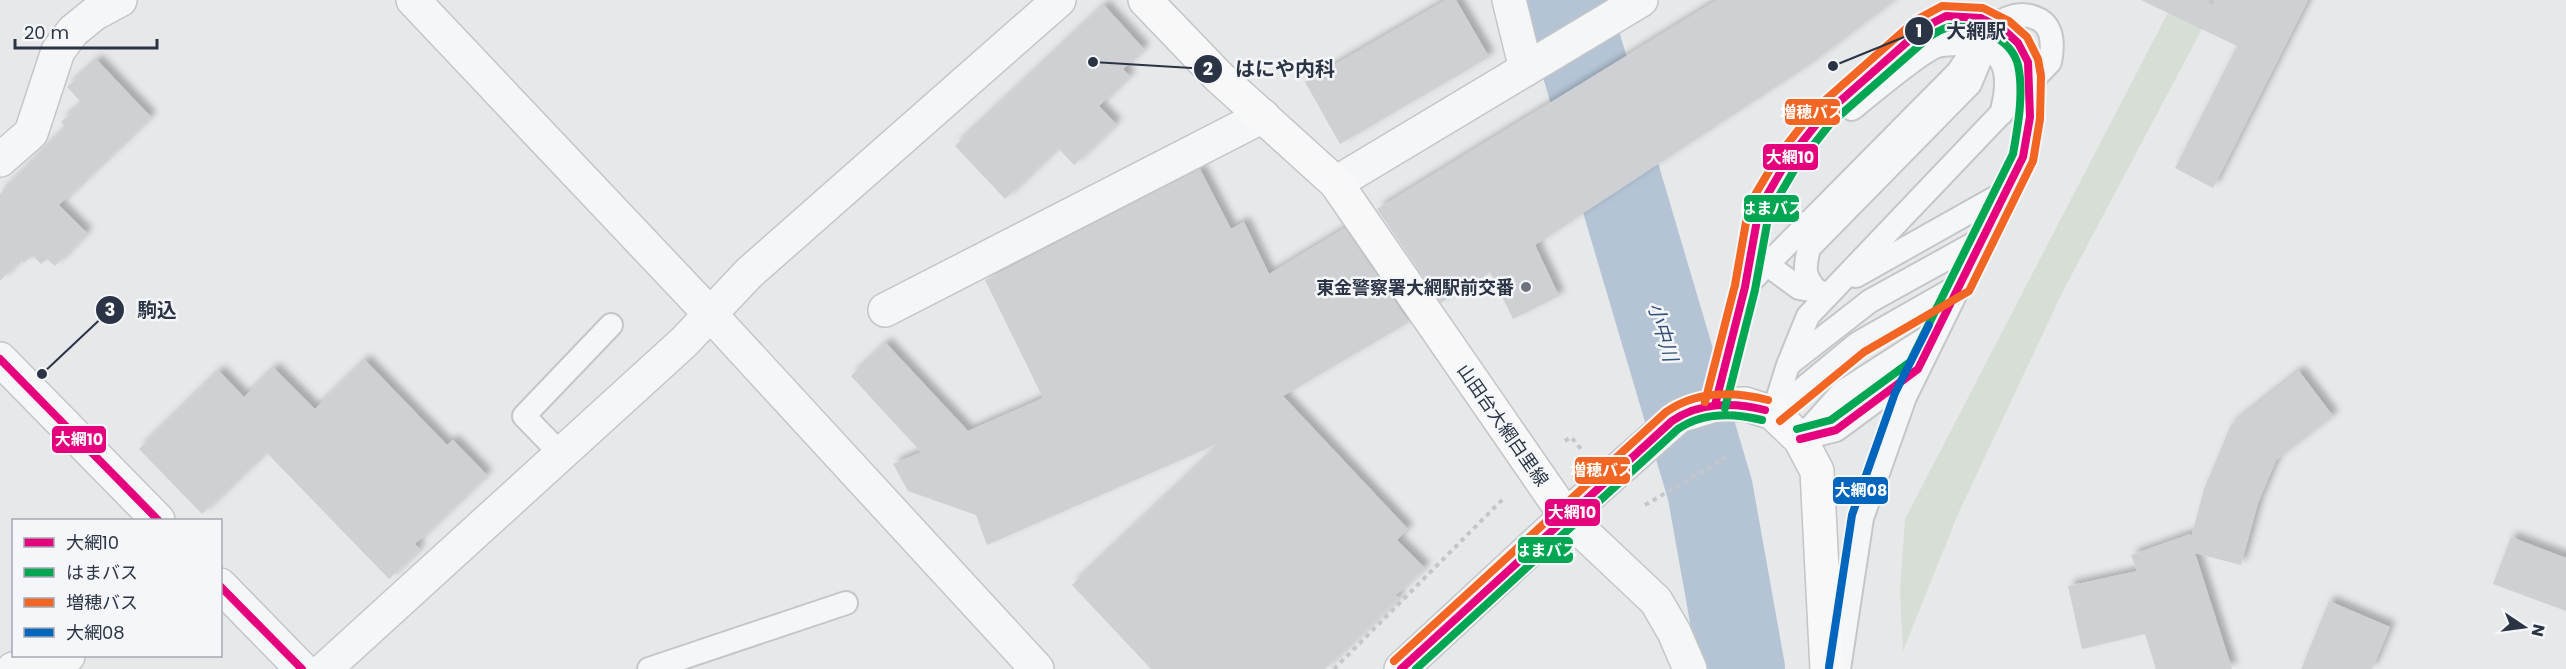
<svg xmlns="http://www.w3.org/2000/svg" width="2566" height="669" font-family="Poppins,'Noto Sans JP',sans-serif">
  <defs>
    <filter id="shadow"><feDropShadow dx="5.5" dy="-5.5" stdDeviation="3" flood-color="#0004"/></filter>
  </defs>
  <rect width="100%" height="100%" fill="#e6e8ea"/>
  <path fill="#d6ded6" d="M2174,1L2202,29L2063,291L1958,514L1903,651L1900,591L1905,519Z"/>
  <g fill="none" stroke-linecap="round" stroke-linejoin="round">
    <path stroke="#b4c4d5" stroke-width="86" d="M1565,0L1710,490L1742,669"/>
  </g>
  <g fill="#ced0d3" filter="url(#shadow)">
    <path d="M1446,0H1456L1489,57L1340,144L1305,82Z"/>
    <path d="M1717,0H1895L1809,65L1535,245L1559,296L1513,319L1490,272L1441,303L1377,209Z"/>
    <path d="M2141,0H2308L2213,188L2175,168L2237,46Z"/>
    <path d="M1104,5L1144,49L1123,69L1130,76L1099,106L1116,124L1074,165L1058,148L1005,199L955,146Z"/>
    <path d="M97,60L151,117L59,205L87,233L55,266L47,259L41,264L32,255L24,263L21,259L0,281V194L66,127L61,122L82,103L67,87Z"/>
    <path d="M1200,169L1231,229L1244,222L1269,274L1345,228L1409,322L1283,396L1408,529L1397,540L1425,568L1396,595L1399,598L1325,669H1151L1072,585L1224,441L987,545L976,515L908,491L893,464L921,452L851,376L886,343L968,431L1043,398L985,280Z"/>
    <path d="M365,360L447,445L453,440L487,475L415,544L420,549L389,579L266,452L202,514L139,449L219,371L244,397L274,368L315,409Z"/>
    <path d="M2299,371L2333,416L2276,460L2258,503L2241,565L2195,553L2232,669H2156L2145,634L2082,649L2068,586L2137,571L2131,555L2190,534L2191,538L2204,489L2231,425Z"/>
    <path d="M2511,537L2566,558V611L2493,584Z"/>
    <path d="M2329,601L2390,627L2372,669H2301Z"/>
  </g>
  <g fill="none" stroke-linecap="round" stroke-linejoin="round">
    <g stroke="#c4c6c8" stroke-width="26">
      <g id="service">
        <path d="M1852,109C1868,96 1922,51 1937,46C1948,43 1959,44 1969,44C2011,47 2010,82 2001,114"/>
        <path d="M1757,257L1799,288L1821,292"/>
        <path d="M1856,276L2007,191"/>
        <path d="M1745,287L1958,72C1975,46 2003,0 2040,20C2054,29 2053,47 2050,62L1808,316L1788,365L1773,413"/>
        <path d="M1819,293C1803,277 1804,269 1809,248L1970,84L1985,48"/>
        <path d="M1789,364L1870,301L1984,238"/>
        <path d="M1715,405C1725,365 1737,326 1745,286C1750,261 1751,234 1759,210C1764,194 1777,177 1786,163C1811,122 1851,92 1887,60C1904,45 1922,24 1945,17C1958,12 1977,16 1989,22C2044,47 2032,108 2023,157L1905,397L1862,518L1839,669"/>
        <path d="M1773,413L1858,343L1960,285"/>
        <path d="M1800,439L1842,392L1937,331"/>
        <path d="M1800,439L1836,430L1916,371"/>
        <path d="M561,454L524,416L611,325"/>
        <path d="M649,669L846,603"/>
      </g>
    </g>
    <g stroke="#c4c6c8" stroke-width="36">
      <path id="pedestrian" d="M413,0L710,314L1037,669"/>
    </g>
    <g stroke="#c4c6c8" stroke-width="36">
      <g id="minor">
        <path d="M1509,0L1526,69"/>
        <path d="M0,160L31,133L58,51L73,31L94,14L120,0"/>
        <path d="M1336,183L1641,0"/>
        <path d="M885,310L1263,116"/>
        <path d="M1566,516L1656,601L1674,632L1690,669"/>
        <path d="M13,669L68,656"/>
        <path d="M325,669L684,342L749,273L1059,0"/>
      </g>
    </g>
    <g stroke="#c4c6c8" stroke-width="36">
      <g id="tertiary">
        <path d="M0,359L158,520"/>
        <path d="M220,585L302,669"/>
        <path d="M1401,669L1566,516"/>
      </g>
    </g>
    <g stroke="#c2c5c8" stroke-width="36">
      <path id="primary" d="M1145,0L1219,77L1336,183L1566,516L1679,416L1715,405L1745,404L1773,413L1800,439L1817,471L1827,669"/>
    </g>
    <g stroke="#c5c6ca" stroke-width="4" stroke-dasharray="4.5 4.5" stroke-linecap="butt">
      <path d="M2210,0L2216,6"/>
      <path d="M1565,441L1571,437L1581,449"/>
      <path d="M1645,505L1727,457"/>
      <path d="M1334,669L1503,499"/>
    </g>
    <use href="#service" stroke="#f5f6f7" stroke-width="22"/>
    <use href="#pedestrian" stroke="#f5f6f7" stroke-width="33"/>
    <use href="#minor" stroke="#f5f6f7" stroke-width="33"/>
    <use href="#tertiary" stroke="#f5f6f7" stroke-width="33"/>
    <use href="#primary" stroke="#f8f8f8" stroke-width="33"/>
    <g stroke="#f4f6f9" stroke-width="12">
      <g id="bus-1">
        <path d="M0,359L158,520"/>
        <path d="M1715,405L1745,287L1759,209L1787,161L1822,117L1923,28L1946,16L1981,18L2004,30L2018,43L2028,62L2030,117L2023,157L1918,369L1836,430L1800,439"/>
        <path d="M220,586L302,669"/>
        <path d="M1401,669L1672,421C1699,402 1734,402 1765,410"/>
      </g>
    </g>
    <g stroke="#f4f6f9" stroke-width="12">
      <g id="bus-2">
        <path d="M1725,408L1755,290L1769,213L1796,167L1830,124L1929,37C1935,33 1943,28 1950,27C1976,24 2011,38 2018,65C2024,93 2018,126 2013,154L1910,362L1831,420L1797,429"/>
        <path d="M1416,669L1678,429C1703,412 1734,413 1762,420"/>
      </g>
    </g>
    <g stroke="#f4f6f9" stroke-width="12">
      <g id="bus-3">
        <path d="M1705,402L1735,285L1749,205L1778,156L1814,110L1916,20L1942,6L1983,8L2009,21L2027,37L2038,59L2041,76L2040,119L2033,161L1969,291L1864,352L1780,421"/>
        <path d="M1394,661L1666,412C1696,391 1733,391 1768,400"/>
      </g>
    </g>
    <g stroke="#f4f6f9" stroke-width="12">
      <path id="bus-4" d="M1829,667L1852,515L1895,393L1929,325"/>
    </g>
    <use href="#bus-1" stroke="#e5007d" stroke-width="8"/>
    <use href="#bus-2" stroke="#00a651" stroke-width="8"/>
    <use href="#bus-3" stroke="#f26522" stroke-width="8"/>
    <use href="#bus-4" stroke="#0065bd" stroke-width="8"/>
  </g>
  <circle fill="#6c737f" stroke="#f4f6f9" stroke-width="2" cx="1526" cy="287" r="6"/>
  <g text-anchor="middle" dominant-baseline="central" stroke-width="5" stroke-linejoin="round" paint-order="stroke">
    <g font-size="18" font-weight="bold" fill="#2b3445" stroke="#f4f6f9" text-anchor="end">
      <text x="1514" y="287">東金警察署大網駅前交番</text>
    </g>
    <g font-size="18" fill="#2b3445" stroke="#f4f6f9">
      <text transform="translate(1503 425) rotate(55)">山田台大網白里線</text>
    </g>
    <g font-size="20" font-style="italic" fill="#34527a" stroke="#f4f6f9">
      <text transform="translate(1663 332) rotate(74)">小中川</text>
    </g>
  </g>
  <path fill="none" stroke="#2b3445" stroke-width="2" d="M1833 66L1919 31M1093 62L1208 69M42 374L110 310"/>
  <g fill="#2b3445" stroke="#f4f6f9" stroke-width="2">
    <circle cx="1833" cy="66" r="6"/>
    <circle cx="1093" cy="62" r="6"/>
    <circle cx="42" cy="374" r="6"/>
    <circle cx="1919" cy="31" r="15"/>
    <circle cx="1208" cy="69" r="15"/>
    <circle cx="110" cy="310" r="15"/>
  </g>
  <g font-size="18" text-anchor="middle" font-weight="bold" fill="#fff">
    <text x="1919" y="37">1</text>
    <text x="1208" y="75">2</text>
    <text x="110" y="316">3</text>
  </g>
  <g font-size="20" text-anchor="middle" font-weight="bold" fill="#2b3445" stroke="#f4f6f9" stroke-width="5" stroke-linejoin="round" paint-order="stroke">
    <text x="1976" y="38">大網駅</text>
    <text x="1285" y="76">はにや内科</text>
    <text x="157" y="317">駒込</text>
  </g>
  <g stroke="#f4f6f9" stroke-width="2">
    <rect x="1784" y="98" width="57" height="28" rx="6" fill="#f26522"/>
    <rect x="1762" y="143" width="57" height="28" rx="6" fill="#e5007d"/>
    <rect x="1743" y="194" width="57" height="29" rx="6" fill="#00a651"/>
    <rect x="51" y="425" width="56" height="29" rx="6" fill="#e5007d"/>
    <rect x="1574" y="456" width="57" height="29" rx="6" fill="#f26522"/>
    <rect x="1832" y="476" width="57" height="29" rx="6" fill="#0065bd"/>
    <rect x="1544" y="498" width="57" height="29" rx="6" fill="#e5007d"/>
    <rect x="1517" y="536" width="57" height="28" rx="6" fill="#00a651"/>
  </g>
  <g font-size="16" text-anchor="middle" font-weight="bold" fill="#fff">
    <text x="1812" y="118">増穂バス</text>
    <text x="1790" y="163">大網10</text>
    <text x="1772" y="214">はまバス</text>
    <text x="79" y="445">大網10</text>
    <text x="1602" y="476">増穂バス</text>
    <text x="1861" y="496">大網08</text>
    <text x="1572" y="518">大網10</text>
    <text x="1546" y="556">はまバス</text>
  </g>
  <rect x="12" y="519" width="210" height="138" fill="#f4f6f9" stroke="#a4a8b1" stroke-width="1.5"/>
  <rect x="24" y="538" width="30" height="9" fill="#e5007d" stroke="#a4a8b1" stroke-width="1.5"/>
  <text x="66" y="549" font-size="18" fill="#2b3445">大網10</text>
  <rect x="24" y="568" width="30" height="9" fill="#00a651" stroke="#a4a8b1" stroke-width="1.5"/>
  <text x="66" y="579" font-size="18" fill="#2b3445">はまバス</text>
  <rect x="24" y="598" width="30" height="9" fill="#f26522" stroke="#a4a8b1" stroke-width="1.5"/>
  <text x="66" y="609" font-size="18" fill="#2b3445">増穂バス</text>
  <rect x="24" y="628" width="30" height="9" fill="#0065bd" stroke="#a4a8b1" stroke-width="1.5"/>
  <text x="66" y="639" font-size="18" fill="#2b3445">大網08</text>
  <g transform="translate(2524 627) rotate(103)" stroke="#f4f6f9" stroke-width="4.5" paint-order="stroke">
  <path d="M0-4.5L10 22L0 15L-10 22Z" fill="#2b3445"/>
  <text y="-9" font-size="16" font-weight="bold" text-anchor="middle" fill="#2b3445">N</text>
  </g>
  <path d="M15 39v9h142v-9" fill="none" stroke="#2b3445" stroke-width="3"/>
  <text x="24" y="39" font-size="18" fill="#2b3445" stroke="#f4f6f9" stroke-width="4.5" paint-order="stroke">20 m</text>
</svg>
